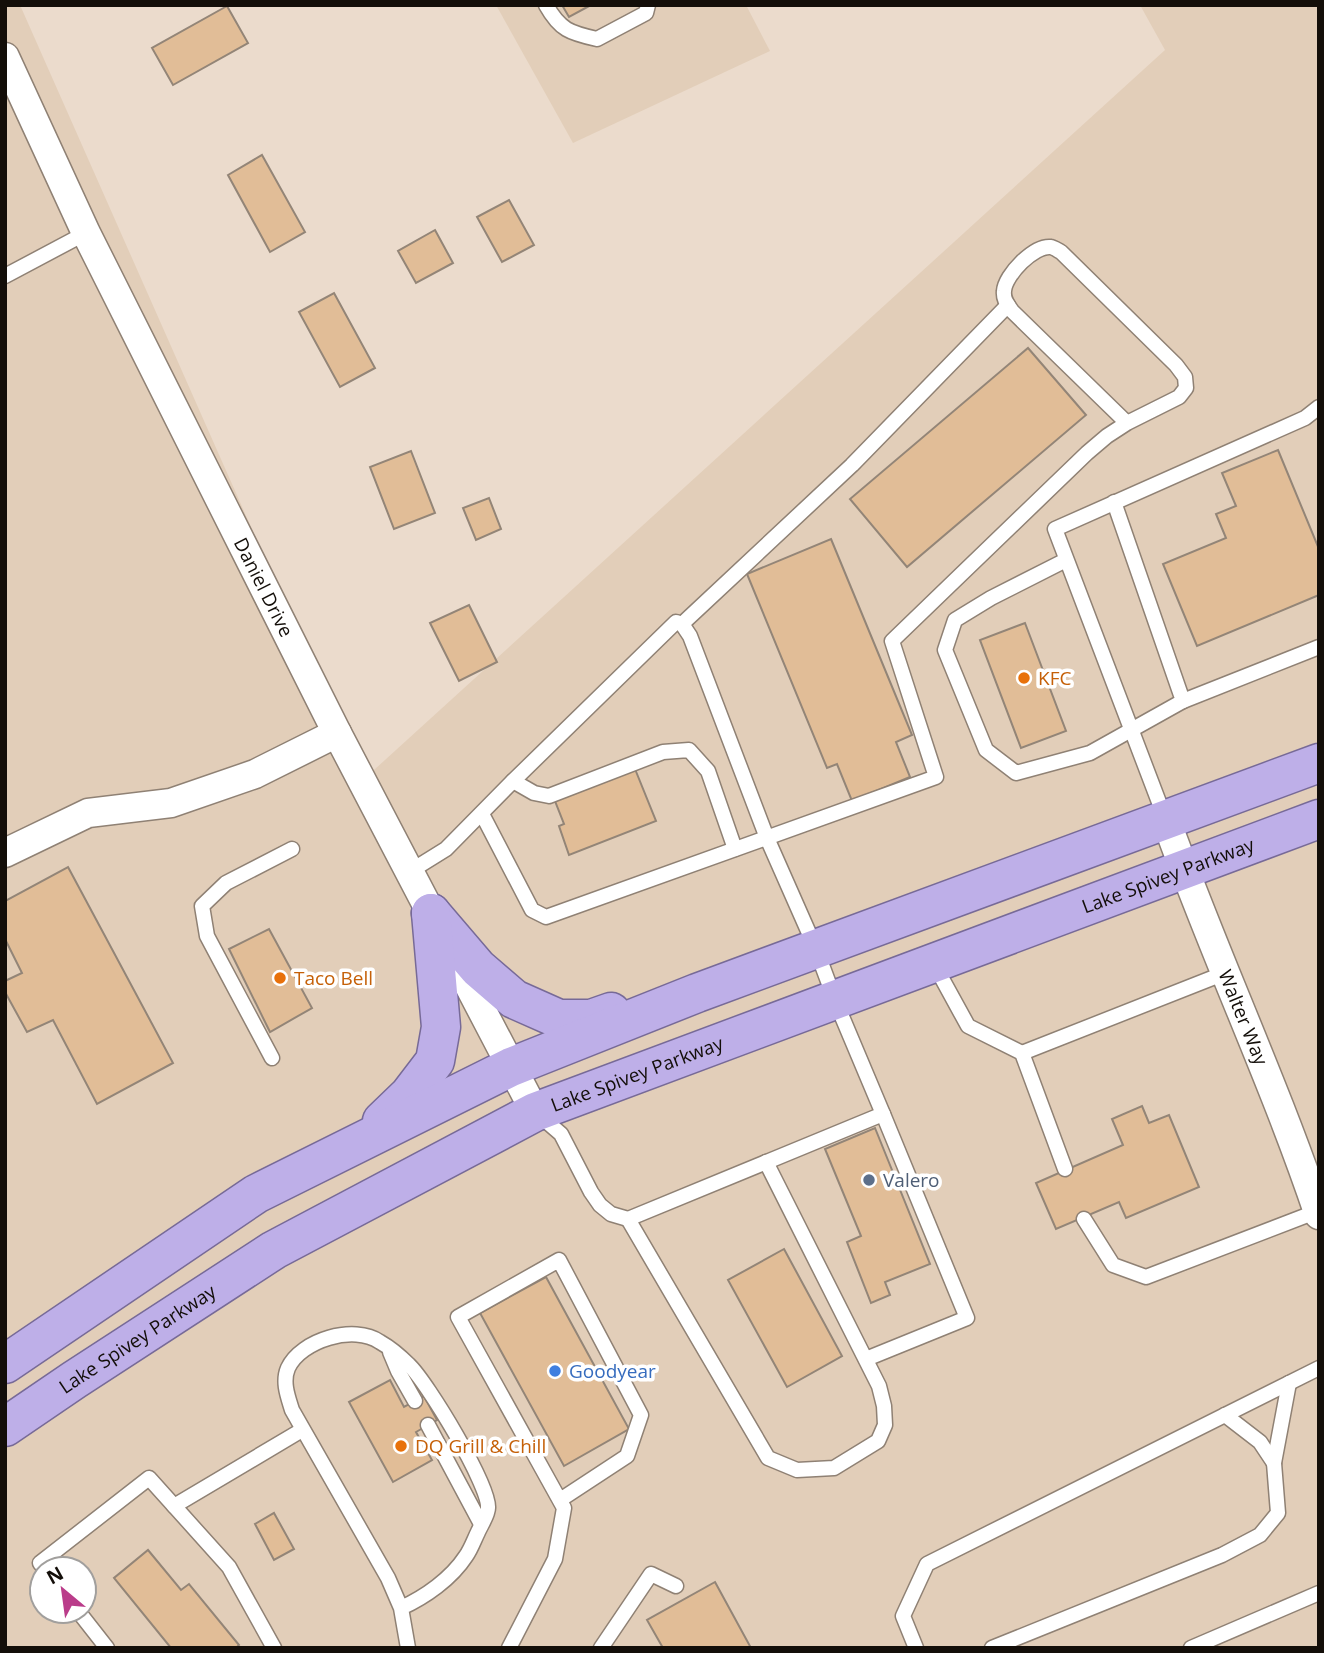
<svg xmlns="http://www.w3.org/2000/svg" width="1324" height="1653" font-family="'Open Sans',sans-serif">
  <rect width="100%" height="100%" fill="#ebdbcc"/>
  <g fill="#e2ceb9" fill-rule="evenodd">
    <path d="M5,5H20L363,780L1165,50L1140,5H1319V1648H5ZM42,1569H84V1611H42Z"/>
    <path d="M496,5H746L770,51L573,143Z"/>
  </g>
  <g fill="#e1bd97" stroke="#938577" stroke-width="2">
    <path d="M562,5H591L569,17Z"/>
    <path d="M227,6L248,43L173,85L152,48Z"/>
    <path d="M262,155L305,232L270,252L228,175Z"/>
    <path d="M509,200L534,245L502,262L477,217Z"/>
    <path d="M435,230L453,263L416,283L398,251Z"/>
    <path d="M334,293L375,368L340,387L299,312Z"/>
    <path d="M1028,348L1086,415L907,567L850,499Z"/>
    <path d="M1278,450L1319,549V595L1197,646L1163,564L1226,538L1216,514L1236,506L1222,473Z"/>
    <path d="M411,451L435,513L394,529L370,467Z"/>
    <path d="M489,498L501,529L476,540L463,508Z"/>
    <path d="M831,539L912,735L896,742L910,777L852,801L837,764L827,768L747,574Z"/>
    <path d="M469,605L497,662L459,681L430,623Z"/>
    <path d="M1025,623L1066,731L1021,748L980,640Z"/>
    <path d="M635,769L656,821L569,855L559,826L564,824L555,801Z"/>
    <path d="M68,867L173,1063L97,1104L53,1020L27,1032L5,992V981L22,973L5,939V901Z"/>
    <path d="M269,929L312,1008L270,1032L229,949Z"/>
    <path d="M1142,1106L1149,1123L1169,1115L1199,1187L1126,1218L1119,1202L1056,1229L1036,1183L1123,1145L1112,1119Z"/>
    <path d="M875,1128L930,1264L885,1282L890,1295L871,1303L847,1242L861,1236L825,1149Z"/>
    <path d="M784,1249L842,1356L787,1387L728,1280Z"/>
    <path d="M546,1277L629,1429L564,1466L480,1313Z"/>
    <path d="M390,1380L404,1407L424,1396L437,1420L416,1432L432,1460L393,1482L349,1402Z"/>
    <path d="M274,1513L294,1549L274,1560L255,1524Z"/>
    <path d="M148,1550L181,1590L189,1584L239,1645L236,1648H171L114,1578Z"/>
    <path d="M715,1582L751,1648H663L647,1620Z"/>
  </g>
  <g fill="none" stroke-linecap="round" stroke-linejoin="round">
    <g stroke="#8f8174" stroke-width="17">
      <g id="service">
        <path d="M546,5C560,30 570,33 597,39L646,13L648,5"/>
        <path d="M5,276L86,233"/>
        <path d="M1066,560L991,598L955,620L945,650L986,750L1016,773L1090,753L1183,701L1114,502"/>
        <path d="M682,624L852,465L1008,305"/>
        <path d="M1183,701L1319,647"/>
        <path d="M513,781L534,793L549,796L663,752L689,750L708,771L735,849"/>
        <path d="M482,814L532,910L546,917L936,777L892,641L1087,453L1107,436L1127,423L1179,397L1186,388L1185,377L1176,365L1061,252C1059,251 1053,247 1051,247C1034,245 1005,275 1004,291C1003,300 1008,305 1012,311L1127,423"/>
        <path d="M1165,818L1055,529L1305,418L1319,407"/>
        <path d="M409,872L446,849L513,781L676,622L682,624L690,636L767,838L816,949L835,1000L883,1114L628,1219L611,1214L600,1205L591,1192L561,1134L539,1115"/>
        <path d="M934,964L968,1026L1022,1053L1065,1169"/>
        <path d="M1022,1053L1225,973"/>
        <path d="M272,1058L207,936L202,906L226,883L292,849"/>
        <path d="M628,1219L768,1458L797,1470L834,1468L878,1441L885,1425L884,1406L879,1386L766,1162"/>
        <path d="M1084,1219L1113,1265L1146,1277L1318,1211"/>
        <path d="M390,1352L398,1371L415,1401"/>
        <path d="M866,1359L967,1318L883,1114"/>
        <path d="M1225,1415L1260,1442L1274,1463"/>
        <path d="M428,1425L481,1524"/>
        <path d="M174,1506L302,1430"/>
        <path d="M45,1569L40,1563L149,1478L229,1567L274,1648"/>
        <path d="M401,1608C425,1597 451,1579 466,1556C471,1549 474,1540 478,1532C481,1525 488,1515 488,1508C490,1486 427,1382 409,1365C402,1358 389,1347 380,1342C354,1324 301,1340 288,1368C282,1382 288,1397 292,1410L388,1578L401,1608L408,1648"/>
        <path d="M78,1611L107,1648"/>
        <path d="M509,1648L555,1559L564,1508L458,1317L559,1260L641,1415L627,1456L560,1500"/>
        <path d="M601,1648L651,1574L676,1586"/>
        <path d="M916,1648L903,1616L927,1564L1319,1368"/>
        <path d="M992,1648L1222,1555L1260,1535L1278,1513L1274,1463L1289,1383"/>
        <path d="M1191,1648L1319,1593"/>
      </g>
    </g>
    <g stroke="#8f8174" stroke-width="31">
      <g id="minor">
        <path id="s1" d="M5,57L86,233L337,733L535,1112"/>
        <path id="s2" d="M1166,820C1213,952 1274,1081 1319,1215"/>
        <path d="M5,853L88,813L171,803L255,774L337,733"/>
      </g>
    </g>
    <g stroke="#776a97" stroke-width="41">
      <g id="trunk">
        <path d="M431,913L478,968L514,999L559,1019H591L611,1012"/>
        <path d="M382,1121L409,1095L435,1061L441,1027L431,913"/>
        <path d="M5,1364L256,1194L511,1067L697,993L1319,763"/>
        <path id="s3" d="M5,1427L74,1380L274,1250L535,1112L1319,819"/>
      </g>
    </g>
    <use href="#service" stroke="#fff" stroke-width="14"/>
    <use href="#minor" stroke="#fff" stroke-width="28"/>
    <use href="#trunk" stroke="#beafe8" stroke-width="38"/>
  </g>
  <g fill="#e8710a" stroke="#fff" stroke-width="2.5">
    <circle cx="1024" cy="678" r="7"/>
    <circle cx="280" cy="978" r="7"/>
    <circle cx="401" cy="1446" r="7"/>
  </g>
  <circle fill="#5c6f8a" stroke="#fff" stroke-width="2.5" cx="869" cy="1180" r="7"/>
  <circle fill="#3f7fe0" stroke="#fff" stroke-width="2.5" cx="555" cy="1371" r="7"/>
  <g text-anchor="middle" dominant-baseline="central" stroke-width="7" stroke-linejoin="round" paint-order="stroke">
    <g font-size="19" fill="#130e09" stroke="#fff">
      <text stroke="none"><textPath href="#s1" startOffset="590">Daniel Drive</textPath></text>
      <text stroke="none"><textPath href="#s3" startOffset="1293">Lake Spivey Parkway</textPath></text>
      <text stroke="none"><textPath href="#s2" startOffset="212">Walter Way</textPath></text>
      <text stroke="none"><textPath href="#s3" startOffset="726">Lake Spivey Parkway</textPath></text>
      <text stroke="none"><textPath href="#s3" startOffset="159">Lake Spivey Parkway</textPath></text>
    </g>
    <g font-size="19" fill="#c56008" stroke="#fff" text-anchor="start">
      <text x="1038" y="678">KFC</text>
      <text x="294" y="978">Taco Bell</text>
      <text x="415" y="1446">DQ Grill &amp; Chill</text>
    </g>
    <g font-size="19" fill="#4e5e75" stroke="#fff" text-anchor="start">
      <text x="883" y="1180">Valero</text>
    </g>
    <g font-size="19" fill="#366cbe" stroke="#fff" text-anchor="start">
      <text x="569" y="1371">Goodyear</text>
    </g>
  </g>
  <rect width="1324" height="1653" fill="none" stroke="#130e09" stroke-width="14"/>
  <g transform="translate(63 1590) rotate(331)"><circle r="33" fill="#ffffff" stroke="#a19f9d" stroke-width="2"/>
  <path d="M0-5L12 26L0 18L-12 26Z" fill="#ba3c8a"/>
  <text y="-10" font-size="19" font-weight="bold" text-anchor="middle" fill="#130e09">N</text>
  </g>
</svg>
